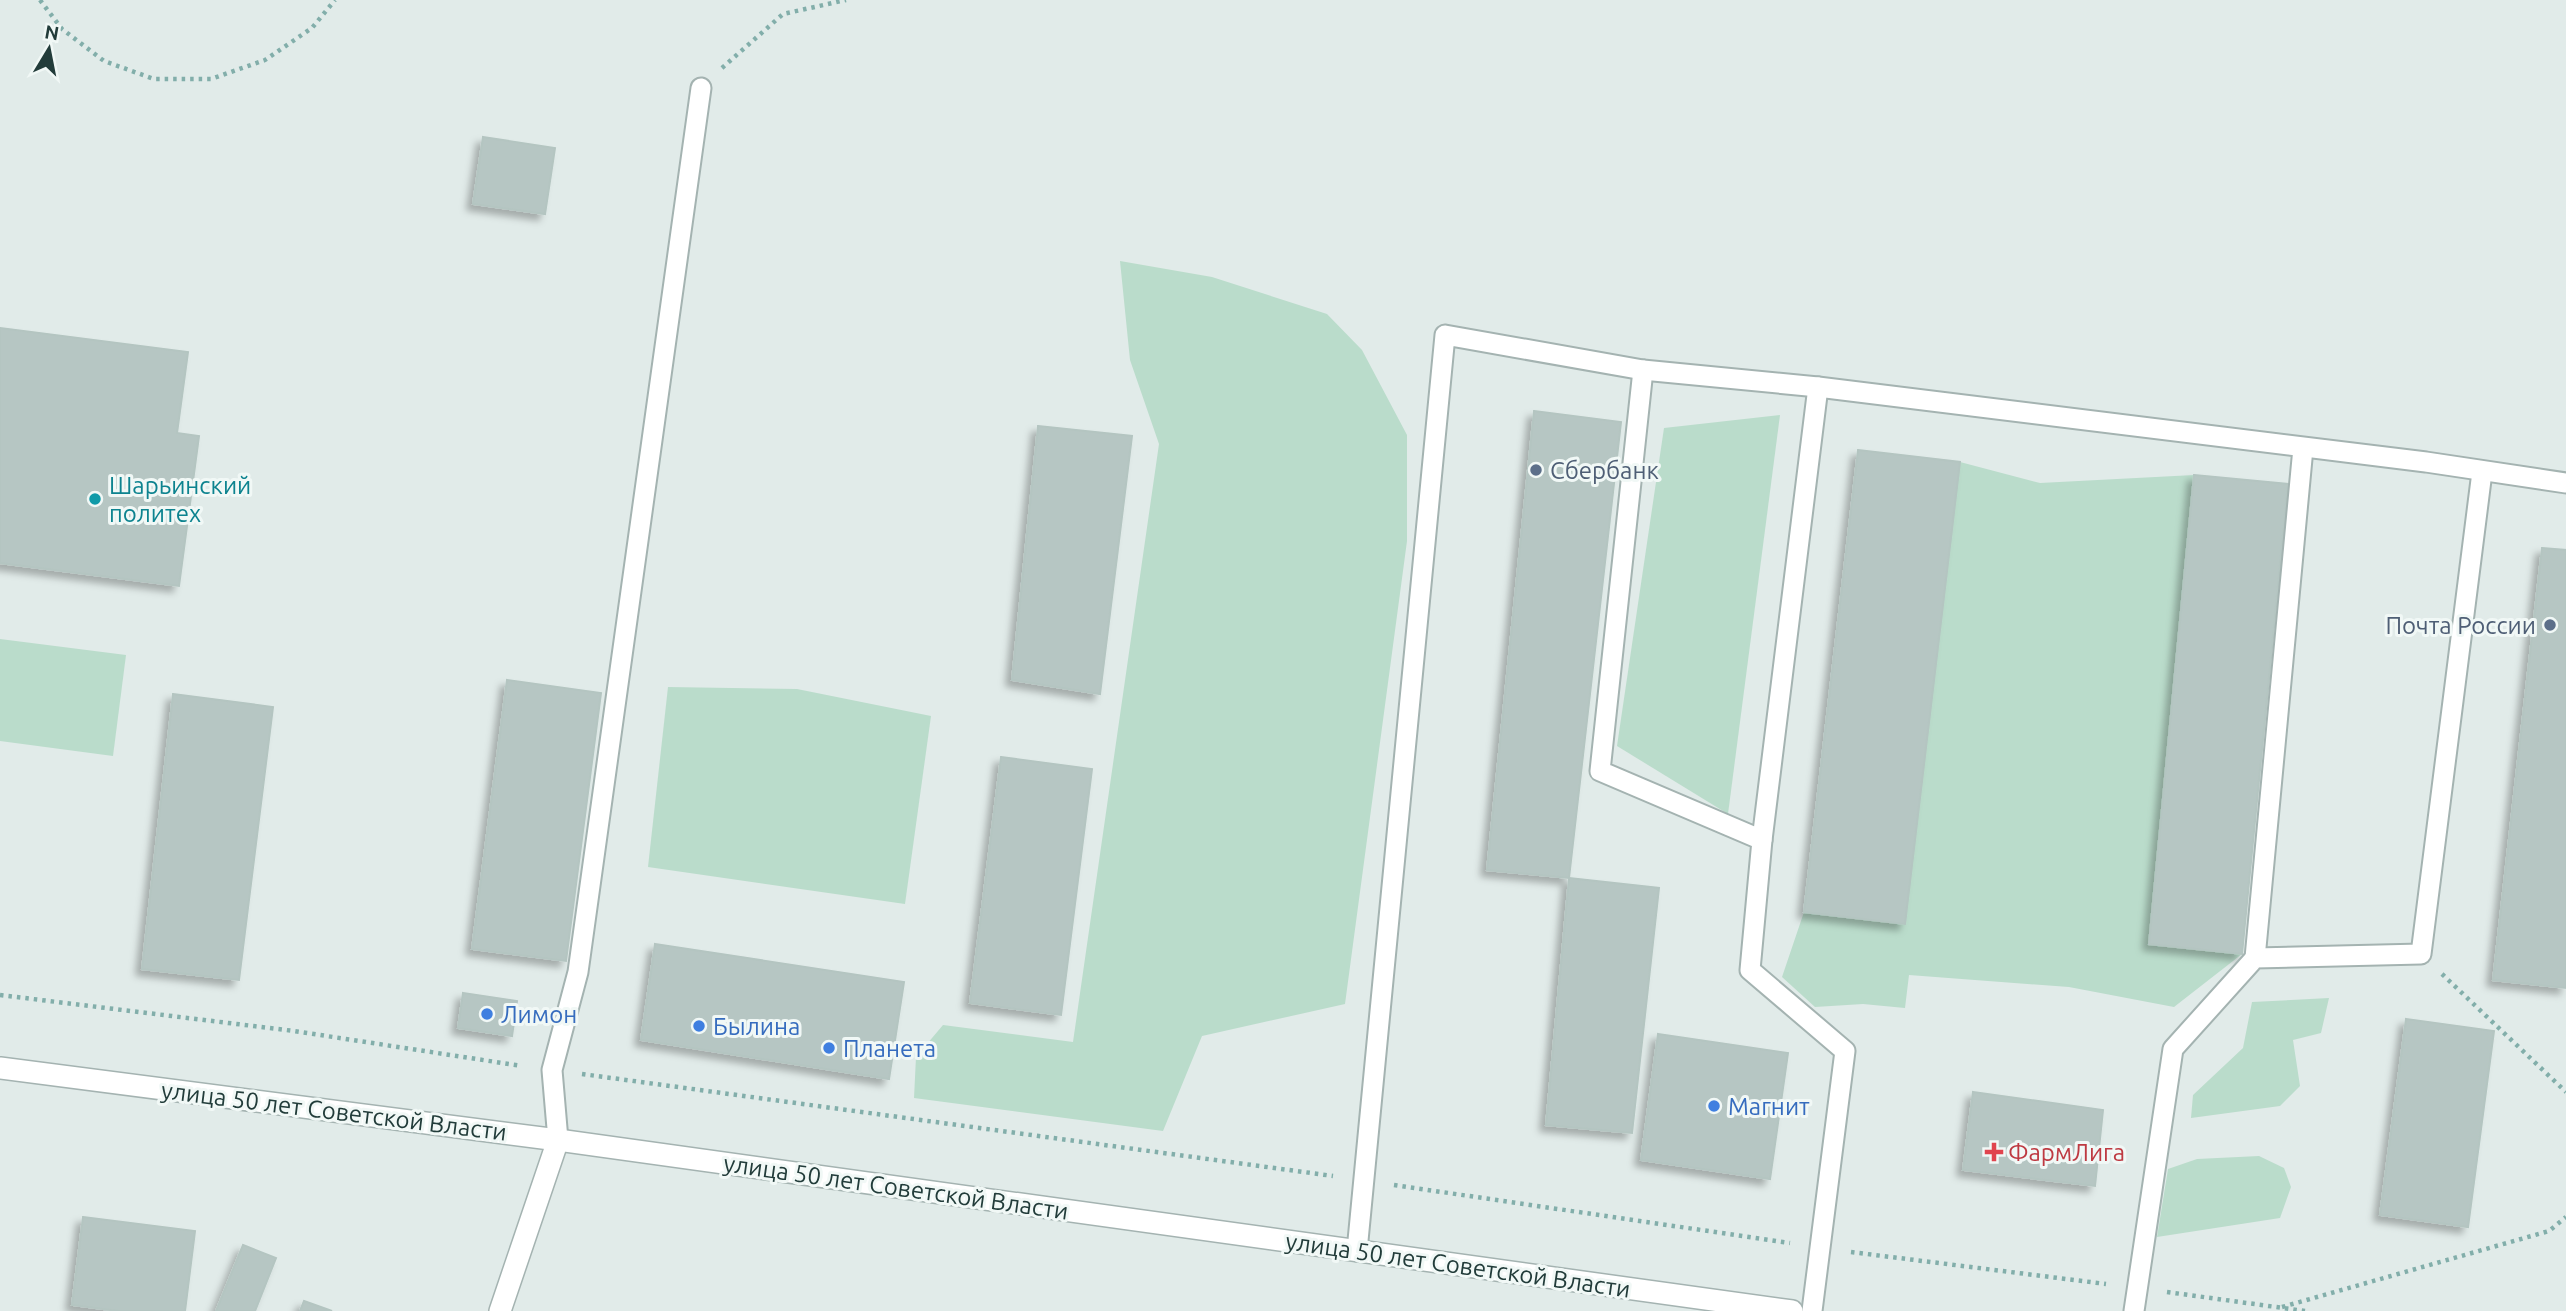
<svg xmlns="http://www.w3.org/2000/svg" width="2566" height="1311" font-family="Ubuntu,sans-serif">
  <defs>
    <filter id="shadow"><feDropShadow dx="-6" dy="6" stdDeviation="3.5" flood-color="#0004"/></filter>
  </defs>
  <rect width="100%" height="100%" fill="#e1ebe9"/>
  <g fill="#badccb">
    <path d="M1120,261L1212,277L1327,314L1362,350L1407,435V541L1345,1004L1202,1036L1163,1131L914,1098L916,1057L943,1025L1073,1042L1159,444L1130,360Z"/>
    <path d="M1780,415L1728,814L1617,746L1664,428Z"/>
    <path d="M1960,462L2040,483L2194,475L2149,944L2242,954L2174,1007L2069,987L1909,975L1905,1008L1863,1004L1815,1007L1782,977L1804,912L1905,924Z"/>
    <path d="M0,639L126,655L113,756L0,741Z"/>
    <path d="M668,687L797,689L931,716L905,904L648,867Z"/>
    <path d="M2329,998L2321,1033L2293,1040L2300,1086L2280,1106L2191,1118L2193,1095L2243,1048L2252,1002Z"/>
    <path d="M2259,1156L2284,1168L2291,1187L2280,1218L2157,1237L2168,1169L2197,1159Z"/>
  </g>
  <g fill="#b6c6c3" stroke="#b4c5c1" stroke-width="2" filter="url(#shadow)">
    <path d="M483,137L555,148L545,214L473,204Z"/>
    <path d="M0,328L188,352L177,433L199,436L179,586L0,563Z"/>
    <path d="M1534,411L1621,422L1569,878L1487,870Z"/>
    <path d="M1038,426L1132,436L1100,694L1012,680Z"/>
    <path d="M1858,450L1960,462L1905,924L1804,912Z"/>
    <path d="M2194,475L2288,484L2242,954L2149,944Z"/>
    <path d="M2542,548L2566,550V988L2493,980Z"/>
    <path d="M507,680L601,693L566,961L472,949Z"/>
    <path d="M173,694L273,707L239,980L142,969Z"/>
    <path d="M1001,757L1092,769L1061,1015L970,1003Z"/>
    <path d="M1569,878L1659,888L1632,1133L1546,1125Z"/>
    <path d="M655,944L904,982L889,1079L641,1040Z"/>
    <path d="M463,993L517,1001L512,1036L458,1028Z"/>
    <path d="M2406,1019L2494,1031L2468,1227L2380,1215Z"/>
    <path d="M1658,1034L1788,1053L1770,1179L1641,1160Z"/>
    <path d="M1973,1092L2103,1110L2095,1186L1963,1170Z"/>
    <path d="M83,1217L195,1231L185,1311H118L72,1305Z"/>
    <path d="M243,1245L276,1258L255,1311H216Z"/>
    <path d="M304,1301L332,1311H300Z"/>
  </g>
  <g fill="none" stroke-linecap="round" stroke-linejoin="round">
    <g stroke="#a4b3b1" stroke-width="23">
      <g id="service">
        <path d="M1643,370L1600,771L1762,840L1750,970L1845,1051L1812,1311"/>
        <path d="M1762,840L1818,387"/>
        <path d="M2255,958L2303,448"/>
        <path d="M558,1140L552,1070L578,972L701,88"/>
        <path d="M1357,1251L1445,335L1643,370L1818,387L2426,462L2566,483"/>
        <path d="M2134,1311L2173,1049L2255,958L2421,954L2482,472"/>
      </g>
    </g>
    <g stroke="#a4b3b1" stroke-width="24">
      <path id="minor" d="M500,1311L558,1140"/>
    </g>
    <g stroke="#a4b3b1" stroke-width="24">
      <path id="tertiary" d="M0,1068L558,1140L1792,1311"/>
    </g>
    <g stroke="#82aeaa" stroke-width="4.5" stroke-dasharray="3.5 5" stroke-linecap="butt">
      <path d="M40,0L62,29L104,61L154,79H211L265,60L312,28L335,0"/>
      <path d="M722,68L783,14L846,0"/>
      <path d="M2442,974L2566,1092"/>
      <path d="M0,995L294,1031L522,1066"/>
      <path d="M582,1074L1333,1176"/>
      <path d="M1394,1185L1790,1243"/>
      <path d="M1851,1252L2106,1284"/>
      <path d="M2167,1292L2305,1311"/>
      <path d="M2282,1307L2549,1231L2566,1217"/>
    </g>
    <use href="#service" stroke="#fff" stroke-width="19"/>
    <use href="#minor" stroke="#fff" stroke-width="21"/>
    <use href="#tertiary" stroke="#fff" stroke-width="21"/>
  </g>
  <g fill="#5c6f8a" stroke="#f1f8f6" stroke-width="2.5">
    <circle cx="1536" cy="470" r="7"/>
    <circle cx="2550" cy="625" r="7"/>
  </g>
  <circle fill="#0f9aa8" stroke="#f1f8f6" stroke-width="2.5" cx="95" cy="499" r="7"/>
  <g fill="#3f7fe0" stroke="#f1f8f6" stroke-width="2.5">
    <circle cx="487" cy="1014" r="7"/>
    <circle cx="699" cy="1026" r="7"/>
    <circle cx="829" cy="1048" r="7"/>
    <circle cx="1714" cy="1106" r="7"/>
  </g>
  <path fill="#e0444e" stroke="#f1f8f6" stroke-width="2.5" d="M1990.5 1141.5h7v7h7v7h-7v7h-7v-7h-7v-7h7z"/>
  <g text-anchor="middle" dominant-baseline="central" stroke-width="6" stroke-linejoin="round" paint-order="stroke">
    <g font-size="24" fill="#4e5e75" stroke="#f1f8f6" text-anchor="start">
      <text x="1550" y="470">Сбербанк</text>
      <text x="2536" y="625" text-anchor="end">Почта России</text>
    </g>
    <g font-size="24" fill="#0d838f" stroke="#f1f8f6" text-anchor="start">
      <text x="109" y="485">Шарьинский<tspan x="109" dy="28">политех</tspan></text>
    </g>
    <g font-size="24" fill="#366cbe" stroke="#f1f8f6" text-anchor="start">
      <text x="501" y="1014">Лимон</text>
      <text x="713" y="1026">Былина</text>
      <text x="843" y="1048">Планета</text>
      <text x="1728" y="1106">Магнит</text>
    </g>
    <g font-size="24" fill="#223c3a" stroke="#f1f8f6">
      <text transform="translate(334 1111) rotate(7)">улица 50 лет Советской Власти</text>
      <text transform="translate(896 1187) rotate(8)">улица 50 лет Советской Власти</text>
      <text transform="translate(1458 1265) rotate(8)">улица 50 лет Советской Власти</text>
    </g>
    <g font-size="24" fill="#be3a42" stroke="#f1f8f6" text-anchor="start">
      <text x="2008" y="1152">ФармЛига</text>
    </g>
  </g>
  <g transform="translate(49 49) rotate(10)" stroke="#f1f8f6" stroke-width="5" paint-order="stroke">
  <path d="M0-5L12 26L0 18L-12 26Z" fill="#223c3a"/>
  <text y="-10" font-size="19" font-weight="bold" text-anchor="middle" fill="#223c3a">N</text>
  </g>
</svg>
